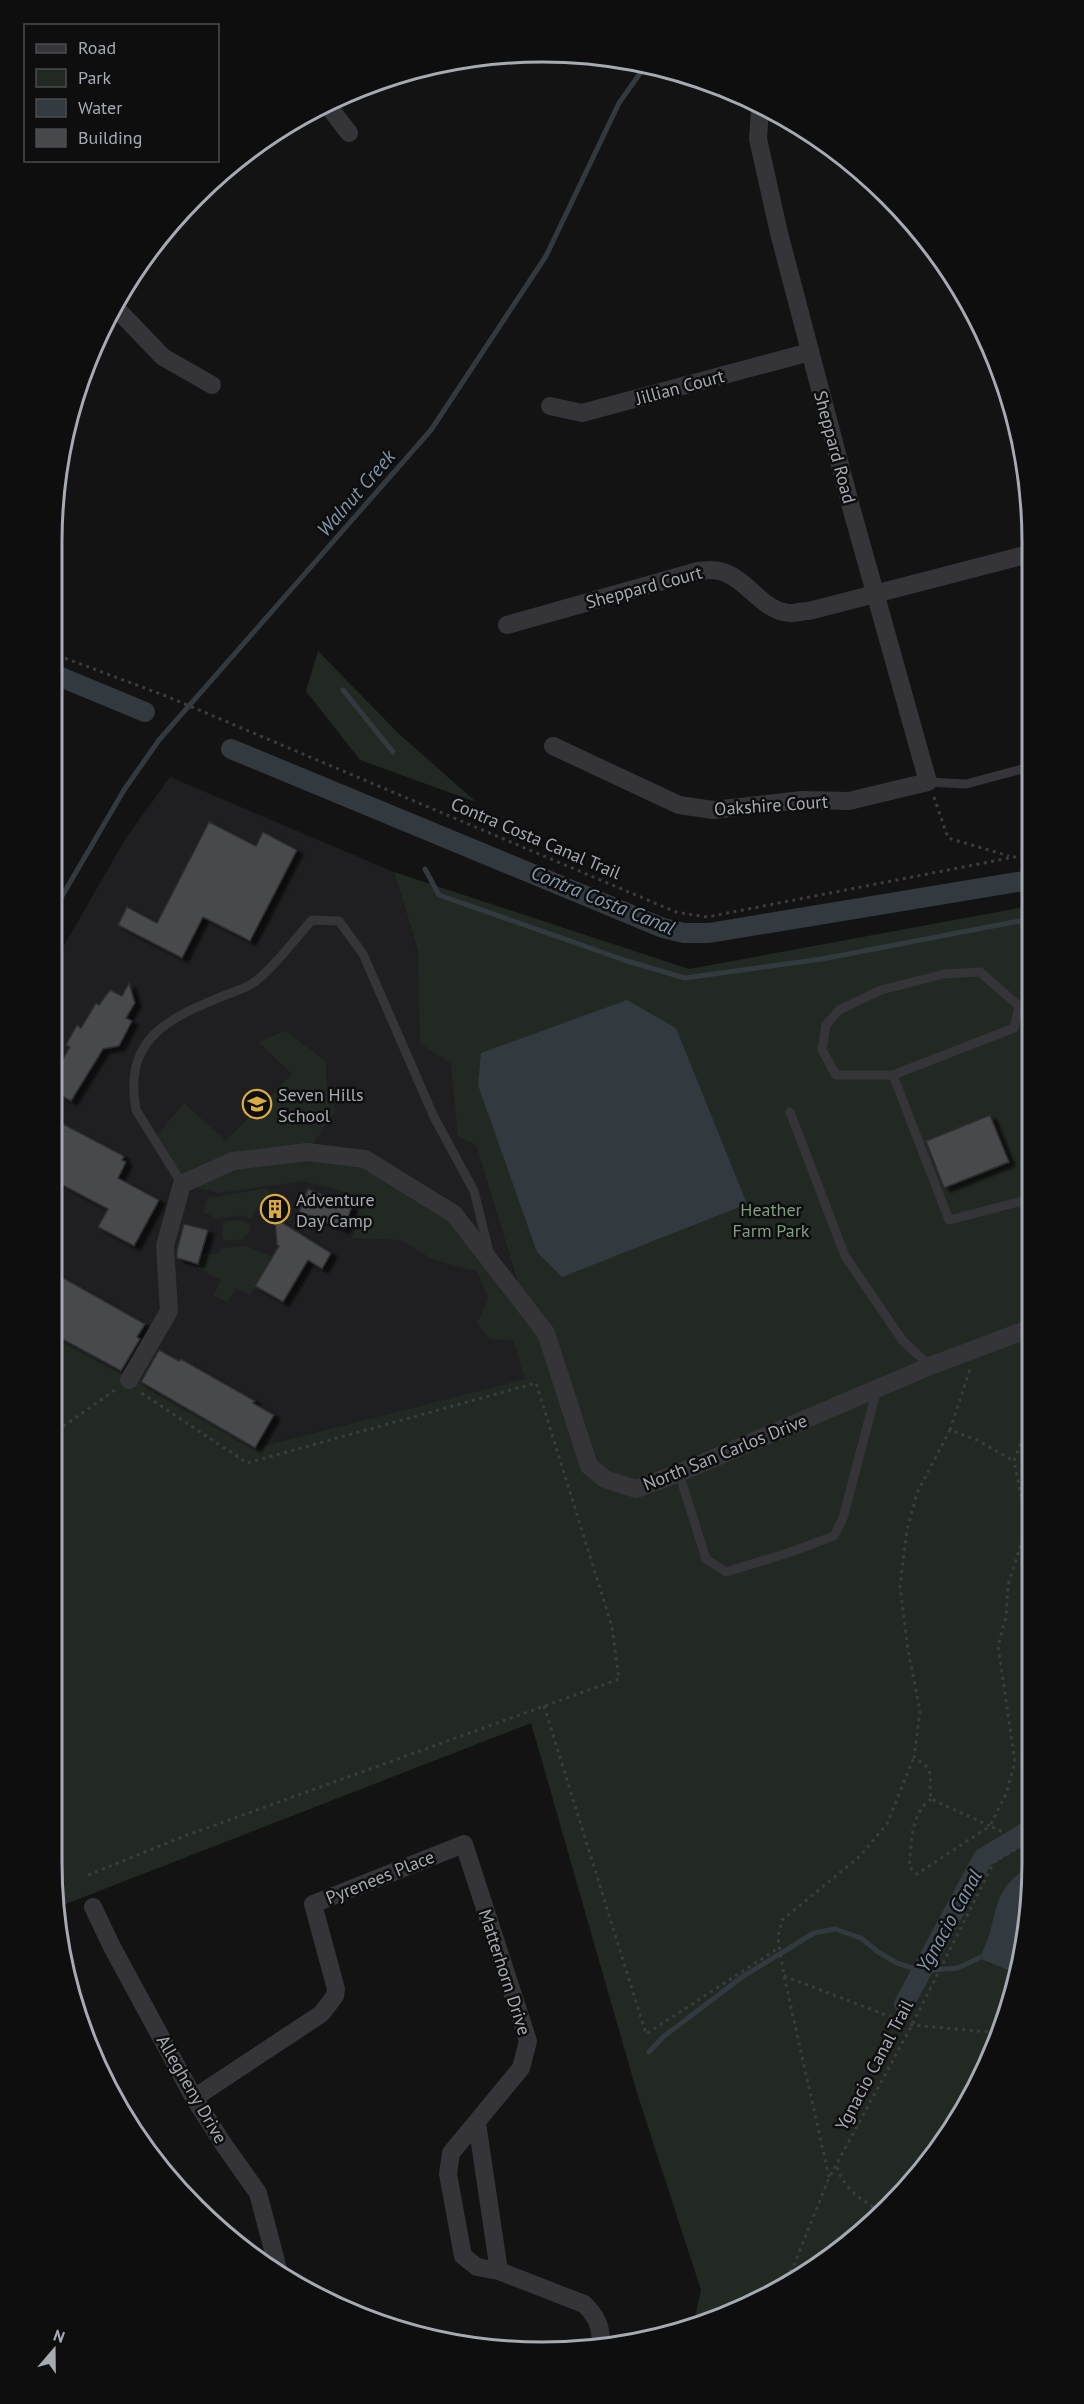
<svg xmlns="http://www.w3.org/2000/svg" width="1084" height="2404" font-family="'PT Sans',sans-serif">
  <defs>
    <filter id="shadow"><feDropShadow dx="6" dy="4" stdDeviation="1.5" flood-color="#0009"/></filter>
  </defs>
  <rect width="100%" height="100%" fill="#131314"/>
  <path fill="#1f1f21" d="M170,777L394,872L545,1374L255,1448L51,1333V968L126,838Z"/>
  <g fill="#222923">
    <path d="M318,651L399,734L476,802L360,760L306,691Z"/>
    <path d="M394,872L689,969L1030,906L1033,1862L1007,2020L931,2161L866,2231L788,2287L694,2322L701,2290L637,2093L531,1723L58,1907L51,1862V1333L255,1448L525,1379L513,1340L490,1339L477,1323L488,1299L478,1272L432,1259L401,1240L351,1238L355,1231V1196L346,1192L303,1181L218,1193L182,1184L153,1140L184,1103L226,1141L292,1074L258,1042L285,1031L326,1061V1084L336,1110L308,1151L365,1159L454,1214L511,1287L517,1280L476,1145L458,1136L451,1064L420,1043L418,951Z"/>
    <path d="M268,1188L269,1196L264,1198L251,1218L241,1215L218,1219L203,1212L207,1198Z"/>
    <path d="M241,1220L249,1224L251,1231L243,1239L226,1241L222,1237L223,1222Z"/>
    <path d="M247,1246L272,1257L250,1296L236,1288L228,1302L213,1296L221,1280L197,1268L202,1253L216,1254L224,1248Z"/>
  </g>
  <g fill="#32393f">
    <path d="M627,1000L676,1028L747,1204L562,1277L537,1252L478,1085L481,1053Z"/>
    <path d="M1030,1867L1032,1870L1015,1973L979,1958C1001,1922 986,1890 1030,1867Z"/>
  </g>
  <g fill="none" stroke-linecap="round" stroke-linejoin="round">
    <g stroke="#32393f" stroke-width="5">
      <path d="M343,690L393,752"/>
      <path d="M425,869L439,895L627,961L685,978L822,959L1030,919"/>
      <path d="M51,915L124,790L159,740L431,430L546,256L619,103L646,65"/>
      <path d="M649,2052L663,2037L742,1977L814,1933L835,1929L861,1938L878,1952L897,1963L922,1971L958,1968L979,1958"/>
    </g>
    <g stroke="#32393f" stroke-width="20">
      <path d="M51,673L145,712"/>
      <path d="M231,749L663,928L684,933H709L1030,880"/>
      <path d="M904,2004L983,1858L1033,1828"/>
    </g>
  </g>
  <g fill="#47484c" stroke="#2d2d30" stroke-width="1.5" filter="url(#shadow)">
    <path d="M209,822L256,846L263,832L297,850L250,941L203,917L182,958L118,925L127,907L157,923Z"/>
    <path d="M129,983L135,1003L126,1018L132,1021L119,1046L103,1049L71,1101L51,1090V1079L70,1047L66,1045L77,1025L81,1028L96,1003L99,1005L110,990L122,996Z"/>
    <path d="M990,1115L1009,1162L944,1188L926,1141Z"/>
    <path d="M63,1124L124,1156L122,1160L126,1162L118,1178L159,1200L134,1246L98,1227L108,1209L51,1179V1154L59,1139L56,1137Z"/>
    <path d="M308,1189L352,1206L344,1229L299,1212Z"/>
    <path d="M275,1218L331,1253L322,1269L308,1260L283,1302L255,1286L279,1246L277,1245Z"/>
    <path d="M184,1224L208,1230L198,1264L177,1258V1250Z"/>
    <path d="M51,1271L145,1324L137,1337L140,1339L121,1371L51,1333Z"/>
    <path d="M159,1350L179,1361L181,1359L255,1401L253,1403L274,1415L255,1448L141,1382Z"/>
  </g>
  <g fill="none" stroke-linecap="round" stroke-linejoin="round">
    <g stroke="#3b3c40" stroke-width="3" stroke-dasharray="3 4.5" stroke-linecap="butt">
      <path d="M51,653L166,696L676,912L707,917L1030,854"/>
      <path d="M934,797L948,838L1009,856"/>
      <path d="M950,1430L970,1369"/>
      <path d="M51,1435L115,1390"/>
      <path d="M544,1706L646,2034L780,1947"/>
      <path d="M931,1799C910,1814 912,1843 909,1866L917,1874L990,1826"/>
      <path d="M990,1826L931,1799C927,1777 939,1773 914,1757L920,1711L908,1650L900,1586L907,1530L917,1493L950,1430L977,1440L1014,1461"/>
      <path d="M1012,1851L1003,1832L990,1826L1006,1794L1015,1762L998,1646L1006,1617L1008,1585L1027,1525L1014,1461L1032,1415"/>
      <path d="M88,1875L182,1837L619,1679L612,1627L536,1383L247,1463L140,1392"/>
      <path d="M784,1976L912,2025L1000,2033"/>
      <path d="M837,2167C845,2191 862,2200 883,2213"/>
      <path d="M829,2177L784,1976L778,1938L782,1920L859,1857L887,1824L914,1757"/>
      <path d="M778,2291L794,2265L829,2178L912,2025L994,1862L1033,1839"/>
    </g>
    <g stroke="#353539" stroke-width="9">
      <path d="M928,782L966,784L1030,767"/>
      <path d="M980,972L1019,1006L1014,1028L893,1075H836L822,1050L826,1025L839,1010L881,990L944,974Z"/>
      <path d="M893,1075L949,1220L1022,1201L1031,1216"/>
      <path d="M790,1112L845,1256L903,1341L930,1366"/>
      <path d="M182,1184L136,1110C123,1039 167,1019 223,996C233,992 248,988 256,981C277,964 294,940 312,920L339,921L363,954L434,1117L474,1191L489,1252"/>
      <path d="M679,1473L706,1559L726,1572L791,1552L834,1536L843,1518L877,1389"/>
    </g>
    <g stroke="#353539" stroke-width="18">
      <path d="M325,102L349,133"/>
      <path d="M113,305L163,357L212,385"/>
      <path d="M550,406L582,413L810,352"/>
      <path d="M507,625L698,571C708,570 717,569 726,573C749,582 764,612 790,613C796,613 803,611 809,611L1029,554"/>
      <path d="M553,746L679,805L713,810L802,800L849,801L928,782L851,507L779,233L758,139L760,109"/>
      <path d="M129,1380L169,1311L165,1246L182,1184L233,1161L307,1152L365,1159L454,1214L546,1333L589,1466L605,1479L636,1489L679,1473L930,1366L1031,1328"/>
      <path d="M93,1907L112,1947L194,2098L224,2145L258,2193L279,2273"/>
      <path d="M194,2098L321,2014L335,1996L336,1989L313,1904L464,1844L528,2041L521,2068L451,2153L448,2174L463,2256L477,2267L499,2271L584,2304C597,2316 603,2330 600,2347"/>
      <path d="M477,2123L499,2271"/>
    </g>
  </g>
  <defs>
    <g id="school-ring" transform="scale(1.5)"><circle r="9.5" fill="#0e0e0f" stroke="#daab45" stroke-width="1.5"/><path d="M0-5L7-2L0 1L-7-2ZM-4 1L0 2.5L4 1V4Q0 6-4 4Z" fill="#daab45"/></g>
    <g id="building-ring" transform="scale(1.5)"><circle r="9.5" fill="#0e0e0f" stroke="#daab45" stroke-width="1.5"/><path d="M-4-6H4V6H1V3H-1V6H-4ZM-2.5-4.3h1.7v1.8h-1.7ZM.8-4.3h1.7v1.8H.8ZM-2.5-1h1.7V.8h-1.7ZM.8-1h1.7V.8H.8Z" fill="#daab45"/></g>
  </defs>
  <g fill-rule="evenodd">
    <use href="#school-ring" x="257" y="1104"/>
    <use href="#building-ring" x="275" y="1209"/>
  </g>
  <g text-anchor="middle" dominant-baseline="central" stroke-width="5" stroke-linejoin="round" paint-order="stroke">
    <g font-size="18" fill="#a6aab3" stroke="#0e0e0f">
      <text transform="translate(680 387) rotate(-15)">Jillian Court</text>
      <text transform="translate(835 447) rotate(75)">Sheppard Road</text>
      <text transform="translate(644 587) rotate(-15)">Sheppard Court</text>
      <text transform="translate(771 805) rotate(-4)">Oakshire Court</text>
      <text transform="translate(536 838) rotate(23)">Contra Costa Canal Trail</text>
      <text transform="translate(725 1452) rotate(-22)">North San Carlos Drive</text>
      <text transform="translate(380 1877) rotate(-22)">Pyrenees Place</text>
      <text transform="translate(505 1972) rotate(72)">Matterhorn Drive</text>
      <text transform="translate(874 2065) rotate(-62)">Ygnacio Canal Trail</text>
      <text transform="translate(192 2089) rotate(60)">Allegheny Drive</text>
    </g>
    <g font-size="18" fill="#a6aab3" stroke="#0e0e0f" text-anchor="start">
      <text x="278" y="1094">Seven Hills<tspan x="278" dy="21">School</tspan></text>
      <text x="296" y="1199">Adventure<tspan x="296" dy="21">Day Camp</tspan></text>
    </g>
    <g font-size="18" fill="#809c82" stroke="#0e0e0f">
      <text x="771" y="1209">Heather<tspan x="771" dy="21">Farm Park</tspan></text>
    </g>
    <g font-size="20" font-style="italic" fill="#8196aa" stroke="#0e0e0f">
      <text transform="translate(356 493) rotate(-49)">Walnut Creek</text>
      <text transform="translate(603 900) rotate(22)">Contra Costa Canal</text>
      <text transform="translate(949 1921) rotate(-61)">Ygnacio Canal</text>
    </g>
  </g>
  <path d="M0 0H1084V2404H0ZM542 62H542A480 480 0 0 1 1022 542V1862A480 480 0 0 1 542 2342H542A480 480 0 0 1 62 1862V542A480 480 0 0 1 542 62Z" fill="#0e0e0f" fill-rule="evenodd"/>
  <path fill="none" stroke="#a6aab3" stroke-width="3" d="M542 62H542A480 480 0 0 1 1022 542V1862A480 480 0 0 1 542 2342H542A480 480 0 0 1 62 1862V542A480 480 0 0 1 542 62Z"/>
  <rect x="24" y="24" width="195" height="138" fill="#0e0e0f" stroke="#4b4c51" stroke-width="1.5"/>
  <rect x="36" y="44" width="30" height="9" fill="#353539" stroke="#4b4c51" stroke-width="1.5"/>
  <text x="78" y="54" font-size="18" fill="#a6aab3">Road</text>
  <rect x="36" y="69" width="30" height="18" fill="#222923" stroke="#4b4c51" stroke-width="1.5"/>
  <text x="78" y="84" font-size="18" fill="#a6aab3">Park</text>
  <rect x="36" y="99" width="30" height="18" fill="#32393f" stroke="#4b4c51" stroke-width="1.5"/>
  <text x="78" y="114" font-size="18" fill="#a6aab3">Water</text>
  <rect x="36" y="129" width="30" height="18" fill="#47484c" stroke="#4b4c51" stroke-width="1.5"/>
  <text x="78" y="144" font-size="18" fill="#a6aab3">Building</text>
  <g transform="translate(54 2350) rotate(20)" stroke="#0e0e0f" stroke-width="4.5" paint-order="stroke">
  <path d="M0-4.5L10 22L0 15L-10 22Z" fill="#a6aab3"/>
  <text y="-9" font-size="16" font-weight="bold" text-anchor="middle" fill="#a6aab3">N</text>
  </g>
</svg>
